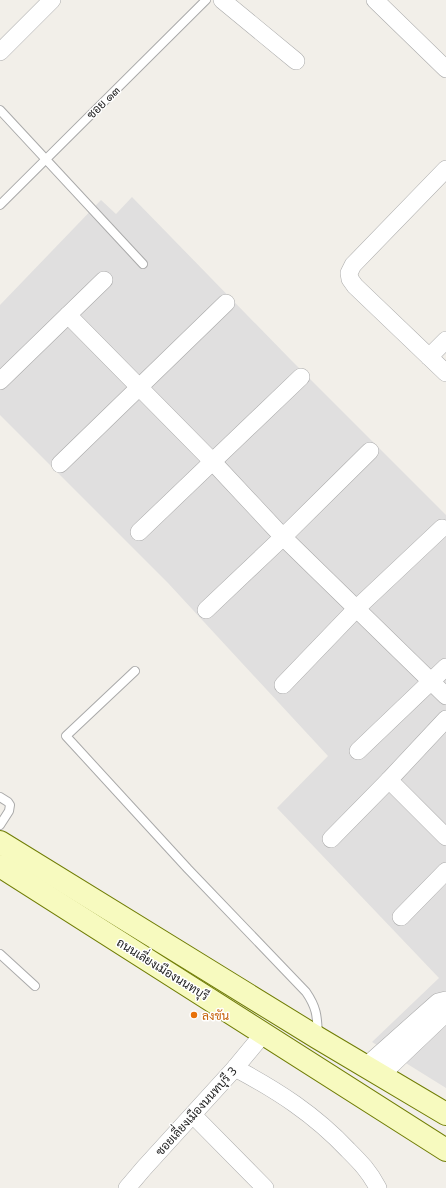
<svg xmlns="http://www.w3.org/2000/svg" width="446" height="1188" font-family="'Noto Sans',Sarabun,sans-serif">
  <rect width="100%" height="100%" fill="#f2efe9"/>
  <path fill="#e0dfdf" d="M132,197L290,359L446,515V1088L372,1042L439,978L277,808L328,756L168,583L0,415V305L101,200L116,214Z"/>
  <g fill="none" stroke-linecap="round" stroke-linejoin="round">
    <g stroke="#a9a9a9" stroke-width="10">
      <g id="service">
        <path d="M0,110L143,264"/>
        <path d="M0,205L206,0"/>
        <path d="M135,671L66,736L188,869L306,992C317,1008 317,1016 318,1035"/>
        <path d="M0,797L8,802L10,805L9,811L0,825"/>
        <path d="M0,954L35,986"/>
      </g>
    </g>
    <g stroke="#a9a9a9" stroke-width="18">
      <g id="minor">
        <path d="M222,0L296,61"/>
        <path d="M375,0L446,69"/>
        <path d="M0,52L52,0"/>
        <path d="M446,169L353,265L349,273L350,279L355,286L446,373"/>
        <path d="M68,315L212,461L283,537L446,696"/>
        <path d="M429,357L446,340"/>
        <path d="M0,381L104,280"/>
        <path d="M60,464L226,303"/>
        <path d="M139,532L301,377"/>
        <path d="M206,610L283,537L370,451"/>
        <path d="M283,685L357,608L442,528"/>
        <path d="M446,719L389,780L446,837"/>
        <path d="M358,751L446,667"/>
        <path d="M331,839L389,780"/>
        <path d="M401,917L446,871"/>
        <path d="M366,1066L438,1002L446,1000"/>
        <path d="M235,1068C278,1091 314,1114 348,1150C361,1163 369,1171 378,1188"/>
        <path d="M381,1075L443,1016L446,1010"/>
        <path d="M193,1115L265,1188"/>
        <path d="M127,1188L144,1168L235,1068L264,1033"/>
      </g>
    </g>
    <g stroke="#707d05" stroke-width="24">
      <g id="secondary">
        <path d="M0,842L318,1038L446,1114"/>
        <path d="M0,866L446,1150"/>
      </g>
    </g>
    <use href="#service" stroke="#fff" stroke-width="8"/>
    <use href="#minor" stroke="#fff" stroke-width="17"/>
    <use href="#secondary" stroke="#f7fabf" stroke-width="22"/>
  </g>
  <circle fill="#e8710a" stroke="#fff" stroke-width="1.5" cx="194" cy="1015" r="4"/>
  <g text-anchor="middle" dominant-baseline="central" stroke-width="3" stroke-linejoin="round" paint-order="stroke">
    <g font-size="12" fill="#222" stroke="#fff">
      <text transform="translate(103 102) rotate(-45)">ซอย ๑๓</text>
      <text transform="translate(163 969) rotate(32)">ถนนเลี่ยงเมืองนนทบุรี</text>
      <text transform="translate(196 1111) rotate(-48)">ซอยเลี่ยงเมืองนนทบุรี 3</text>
    </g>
    <g font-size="12" fill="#c56008" stroke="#fff" text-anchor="start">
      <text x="202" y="1015">ลงขัน</text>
    </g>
  </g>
</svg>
